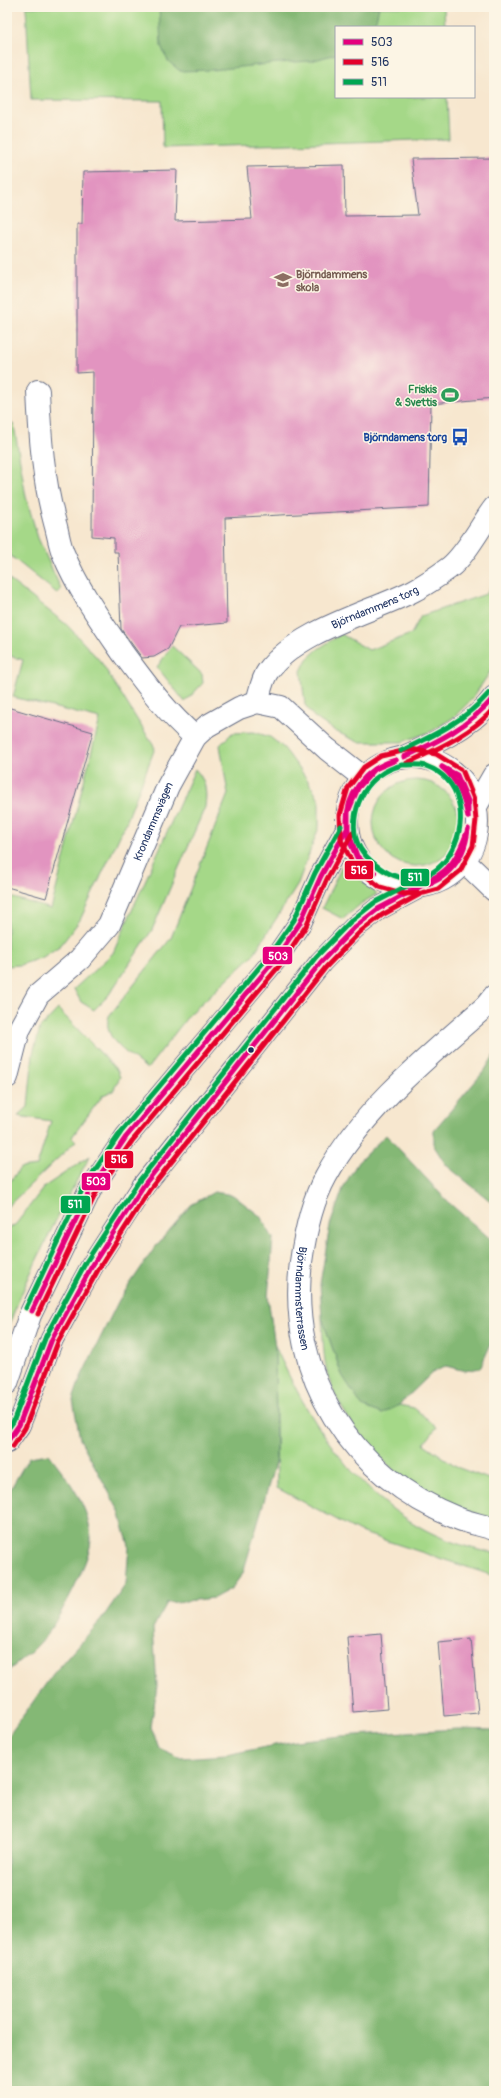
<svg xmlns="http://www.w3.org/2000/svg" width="501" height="2098" font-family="Pangolin,sans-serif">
  <rect width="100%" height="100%" fill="#fcf5e5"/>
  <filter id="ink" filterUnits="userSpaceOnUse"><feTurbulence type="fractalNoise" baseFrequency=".025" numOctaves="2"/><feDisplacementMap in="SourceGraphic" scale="8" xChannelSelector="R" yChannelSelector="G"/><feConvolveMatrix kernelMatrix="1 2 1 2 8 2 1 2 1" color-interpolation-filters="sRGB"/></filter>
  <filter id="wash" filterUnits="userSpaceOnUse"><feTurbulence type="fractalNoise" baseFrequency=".012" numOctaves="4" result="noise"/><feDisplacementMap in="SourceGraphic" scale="16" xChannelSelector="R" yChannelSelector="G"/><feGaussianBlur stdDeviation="0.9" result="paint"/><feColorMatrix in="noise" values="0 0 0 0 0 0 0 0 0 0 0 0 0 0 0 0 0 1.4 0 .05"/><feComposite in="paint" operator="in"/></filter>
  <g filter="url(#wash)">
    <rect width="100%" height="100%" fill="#f7e7cf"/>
    <g fill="#a5d888" stroke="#608473">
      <path d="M26,7H444L445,27H336V97H447L449,139L163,148L162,101L31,100Z"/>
      <path d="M7,418L14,425L26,497L38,538L61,589L58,594L7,553Z"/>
      <path d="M7,578L67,625L101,662L155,748L126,823L80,920L61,945L43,957L20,965L7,966V896L51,909L100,719L13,697L23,660L7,655Z"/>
      <path d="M494,581V666L472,699L454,717L432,731L402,742H358L335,731L314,717L305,705L301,671L307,659L318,649L341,634L369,650L411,634L421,616L486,594Z"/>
      <path d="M172,646L202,674L203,683L185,702L157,667Z"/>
      <path d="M254,732L270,737L284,748L307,779L319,800V827L297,886L253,955L189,1015L147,1069C131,1055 101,1040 109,1016L171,938L228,794L220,745L232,733Z"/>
      <path d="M195,769C206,781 207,791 205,807L152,930L108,996L94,1010L81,1002L74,989L113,953Z"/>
      <circle cx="416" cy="823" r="43"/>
      <path d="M343,864L377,894L362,903L343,919L322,908Z"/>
      <path d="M58,1009L117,1070L120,1077L113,1091L103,1095L72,1137L76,1141L7,1207V1186L20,1168L37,1166L51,1121L18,1116L28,1107L33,1053L40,1028Z"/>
      <path d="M90,1156C59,1213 30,1269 7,1330V1230L16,1224L44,1187Z"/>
      <path d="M322,1318L342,1375L382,1414L399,1405L414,1408L437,1427L424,1444L459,1468L494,1481V1519C476,1513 456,1509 439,1501C395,1481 341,1422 328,1376C323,1357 323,1337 322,1318Z"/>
      <path d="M275,1346C318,1442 382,1534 494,1553V1576L360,1532L277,1488Z"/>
    </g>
    <g fill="#84b874" stroke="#507469">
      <path d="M159,7H379L376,20L371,27H336V54L311,61L278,63L212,70L180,71L168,61L161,46Z"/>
      <path d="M494,1055V1204L446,1165L434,1146V1130L485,1070Z"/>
      <path d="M386,1135L448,1202L494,1242V1294L491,1322L494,1337L480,1368L465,1371L446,1366L432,1373L399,1405L382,1414L362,1406L342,1375L322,1318L320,1284L330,1225L344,1186L358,1162Z"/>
      <path d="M214,1192L233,1195L260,1216L273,1238L268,1297L275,1346L276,1460L243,1573L232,1588L214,1598L167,1603L153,1628L157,1686L151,1727L159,1748L181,1758L226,1755L295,1741L340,1736L457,1729L494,1730V2091H7V1738L53,1674L101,1620L126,1584L129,1546L119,1511L80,1439L73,1400L80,1379L119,1300L156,1246L191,1205Z"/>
      <path d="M49,1454C68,1479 89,1505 91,1538C92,1559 55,1628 39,1644C30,1654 19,1662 9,1670H7V1495L29,1457Z"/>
    </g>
    <g id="blocks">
      <g fill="#e294c0">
        <path d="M494,158V398L431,404L429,507L225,518L227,623L179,627L168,649L154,657L142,658L121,629L118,552H114V538L92,536L93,372L77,373V224H82L83,172L177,170L175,221L252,219L247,167L344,165L345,216L418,215L411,159Z"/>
        <path d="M7,707L93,732L46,898L7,887Z"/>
        <path d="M381,1634L387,1709L353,1712L347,1637Z"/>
        <path d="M471,1639L478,1713L444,1716L438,1642Z"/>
      </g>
    </g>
  </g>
  <g filter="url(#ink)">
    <use href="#blocks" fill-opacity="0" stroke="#686f86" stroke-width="1"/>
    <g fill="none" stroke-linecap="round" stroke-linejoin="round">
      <g stroke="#686f86" stroke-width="24">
        <g id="street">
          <path d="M38,391C40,436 43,479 55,523C58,533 59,543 63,553C78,589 100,620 122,652C145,683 166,712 195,737"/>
          <path id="s1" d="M257,702C260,692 262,679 268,671C298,630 369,613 413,591C425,585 438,576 449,568C466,555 481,525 494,508"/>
          <path d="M464,861L494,890"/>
          <path id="s2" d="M494,996L486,1006C430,1055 362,1110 326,1176C312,1201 305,1233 301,1262C287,1376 351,1476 457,1518C469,1523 482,1525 494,1529"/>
          <path id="s3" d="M7,1077L19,1030L38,995L80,959L109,925L168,786L195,737L207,726L239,708L257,702L281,707L327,749L364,778"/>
        </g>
      </g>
      <g stroke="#686f86" stroke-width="24">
        <g id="secondary">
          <path d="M406,756C435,744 476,723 494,697"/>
          <circle cx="412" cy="822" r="65"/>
          <path d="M475,808L494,775"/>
          <path d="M7,1383L30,1315L90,1190L126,1137L274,961L300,923L321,876L347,829"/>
          <path d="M7,1442L19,1425L52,1339L92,1266L144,1185L321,962L355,927L378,909L421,886"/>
        </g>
      </g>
      <use href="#street" stroke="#fff" stroke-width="22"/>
      <use href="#secondary" stroke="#fff" stroke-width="22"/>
      <g stroke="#fcf5e5" stroke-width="8">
        <g id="bus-1">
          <path d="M404,757C437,742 470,726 494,697"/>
          <path d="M442,767L457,775L468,801V817"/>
          <path d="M442,767C458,780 464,797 468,817"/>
          <path d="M348,832L357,856L375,873"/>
          <path d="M348,832V838L359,862L375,873"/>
          <path d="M348,832C342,798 364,768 396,760"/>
          <path d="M348,832V812L358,788L375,769L396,760"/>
          <path d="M408,886C442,889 465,861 468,829"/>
          <path d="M408,886C445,879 456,864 468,829"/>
          <path d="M32,1311L90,1190L126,1137L274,961L300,923L321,876L347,829"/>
          <path d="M7,1442L19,1425L52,1339L92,1266L144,1185L321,962L355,927L378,909L421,886"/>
        </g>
      </g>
      <g stroke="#fcf5e5" stroke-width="8">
        <g id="bus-2">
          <path d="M407,763C437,749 472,734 494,708"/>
          <path d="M460,769L436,754L411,749L381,756L364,767L348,788L340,815L341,840L354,866L380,887L405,894L424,893L438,889L460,871L473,846L476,820L474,799L463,772"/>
          <path d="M38,1314L96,1193L132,1141L280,965L306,926L327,879L353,832"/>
          <path d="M13,1446L25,1428L58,1342L98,1270L150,1189L326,967L360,932L382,915L424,892"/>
        </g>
      </g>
      <g stroke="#fcf5e5" stroke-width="8">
        <g id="bus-3">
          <path d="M401,751C433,736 466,720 489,693"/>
          <path d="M402,765C409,765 419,764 426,766C500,793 442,931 367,857C344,834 355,792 380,775C386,770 395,767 402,765Z"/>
          <path d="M26,1308L84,1186L121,1132L268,957L294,920L315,873L341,826"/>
          <path d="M7,1430L13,1422L46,1336L86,1262L139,1181L316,957L350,922L374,903L418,880"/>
        </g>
      </g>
      <use href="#bus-1" stroke="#e5007d" stroke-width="5"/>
      <use href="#bus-2" stroke="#e4002b" stroke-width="5"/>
      <use href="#bus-3" stroke="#00a651" stroke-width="5"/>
    </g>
  </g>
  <defs>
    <g id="school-bare" transform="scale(1.38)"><path d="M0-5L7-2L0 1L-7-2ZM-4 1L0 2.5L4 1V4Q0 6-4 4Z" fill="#8d6e63" stroke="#fcf5e5" stroke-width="2.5" paint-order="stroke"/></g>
    <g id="stadium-bare" transform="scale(1.38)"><path d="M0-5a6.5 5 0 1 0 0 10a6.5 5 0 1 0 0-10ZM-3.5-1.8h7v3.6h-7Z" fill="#2e9e5b" stroke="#fcf5e5" stroke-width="2.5" paint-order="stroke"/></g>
    <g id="bus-bare" transform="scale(1.38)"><path d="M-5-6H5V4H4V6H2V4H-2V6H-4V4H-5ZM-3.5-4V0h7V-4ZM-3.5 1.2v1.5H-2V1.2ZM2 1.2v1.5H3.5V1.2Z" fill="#1a4fb4" stroke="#fcf5e5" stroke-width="2.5" paint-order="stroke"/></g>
  </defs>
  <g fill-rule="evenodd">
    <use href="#school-bare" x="283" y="280"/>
    <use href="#stadium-bare" x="450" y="395"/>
    <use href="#bus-bare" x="460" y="437"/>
  </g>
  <circle fill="#1b2f5e" stroke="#fcf5e5" stroke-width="1.5" cx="251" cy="1050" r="3.5"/>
  <g text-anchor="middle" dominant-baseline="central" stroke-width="3" stroke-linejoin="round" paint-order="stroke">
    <g font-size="11" font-weight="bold" fill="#785e54" stroke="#fcf5e5" text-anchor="start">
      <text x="296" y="274">Björndammens<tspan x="296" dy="13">skola</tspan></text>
    </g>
    <g font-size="11" font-weight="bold" fill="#27864d" stroke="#fcf5e5" text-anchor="end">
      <text x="437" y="389">Friskis<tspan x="437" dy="13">&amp; Svettis</tspan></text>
    </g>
    <g font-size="11" font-weight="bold" fill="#164399" stroke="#fcf5e5" text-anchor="end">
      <text x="447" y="437">Björndamens torg</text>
    </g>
    <g font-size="11" fill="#1b2f5e" stroke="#fcf5e5">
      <text stroke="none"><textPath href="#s1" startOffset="159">Björndammens torg</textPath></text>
      <text stroke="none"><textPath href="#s3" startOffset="301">Krondammsvägen</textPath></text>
      <text stroke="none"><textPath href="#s2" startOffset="374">Björndammsterrassen</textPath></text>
    </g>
  </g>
  <g stroke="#fcf5e5" stroke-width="1.5">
    <rect x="344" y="860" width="30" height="20" rx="4" fill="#e4002b"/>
    <rect x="400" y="868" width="30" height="19" rx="4" fill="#00a651"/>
    <rect x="262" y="946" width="31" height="19" rx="4" fill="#e5007d"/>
    <rect x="104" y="1150" width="30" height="19" rx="4" fill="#e4002b"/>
    <rect x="81" y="1172" width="30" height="19" rx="4" fill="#e5007d"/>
    <rect x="60" y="1195" width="31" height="19" rx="4" fill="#00a651"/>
  </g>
  <g font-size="11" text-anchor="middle" font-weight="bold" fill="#fff">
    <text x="359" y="874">516</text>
    <text x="415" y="881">511</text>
    <text x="278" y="960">503</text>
    <text x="119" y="1163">516</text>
    <text x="96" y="1185">503</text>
    <text x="75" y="1208">511</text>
  </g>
  <rect width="501" height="2098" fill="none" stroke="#fcf5e5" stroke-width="24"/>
  <rect x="335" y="26" width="140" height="72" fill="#fcf5e5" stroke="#a2a6af"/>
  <rect x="343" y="39" width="20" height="6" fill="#e5007d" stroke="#a2a6af"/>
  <text x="371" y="46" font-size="12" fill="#1b2f5e">503</text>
  <rect x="343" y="59" width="20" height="6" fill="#e4002b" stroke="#a2a6af"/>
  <text x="371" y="66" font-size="12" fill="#1b2f5e">516</text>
  <rect x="343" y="79" width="20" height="6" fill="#00a651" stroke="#a2a6af"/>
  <text x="371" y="86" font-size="12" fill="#1b2f5e">511</text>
</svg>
